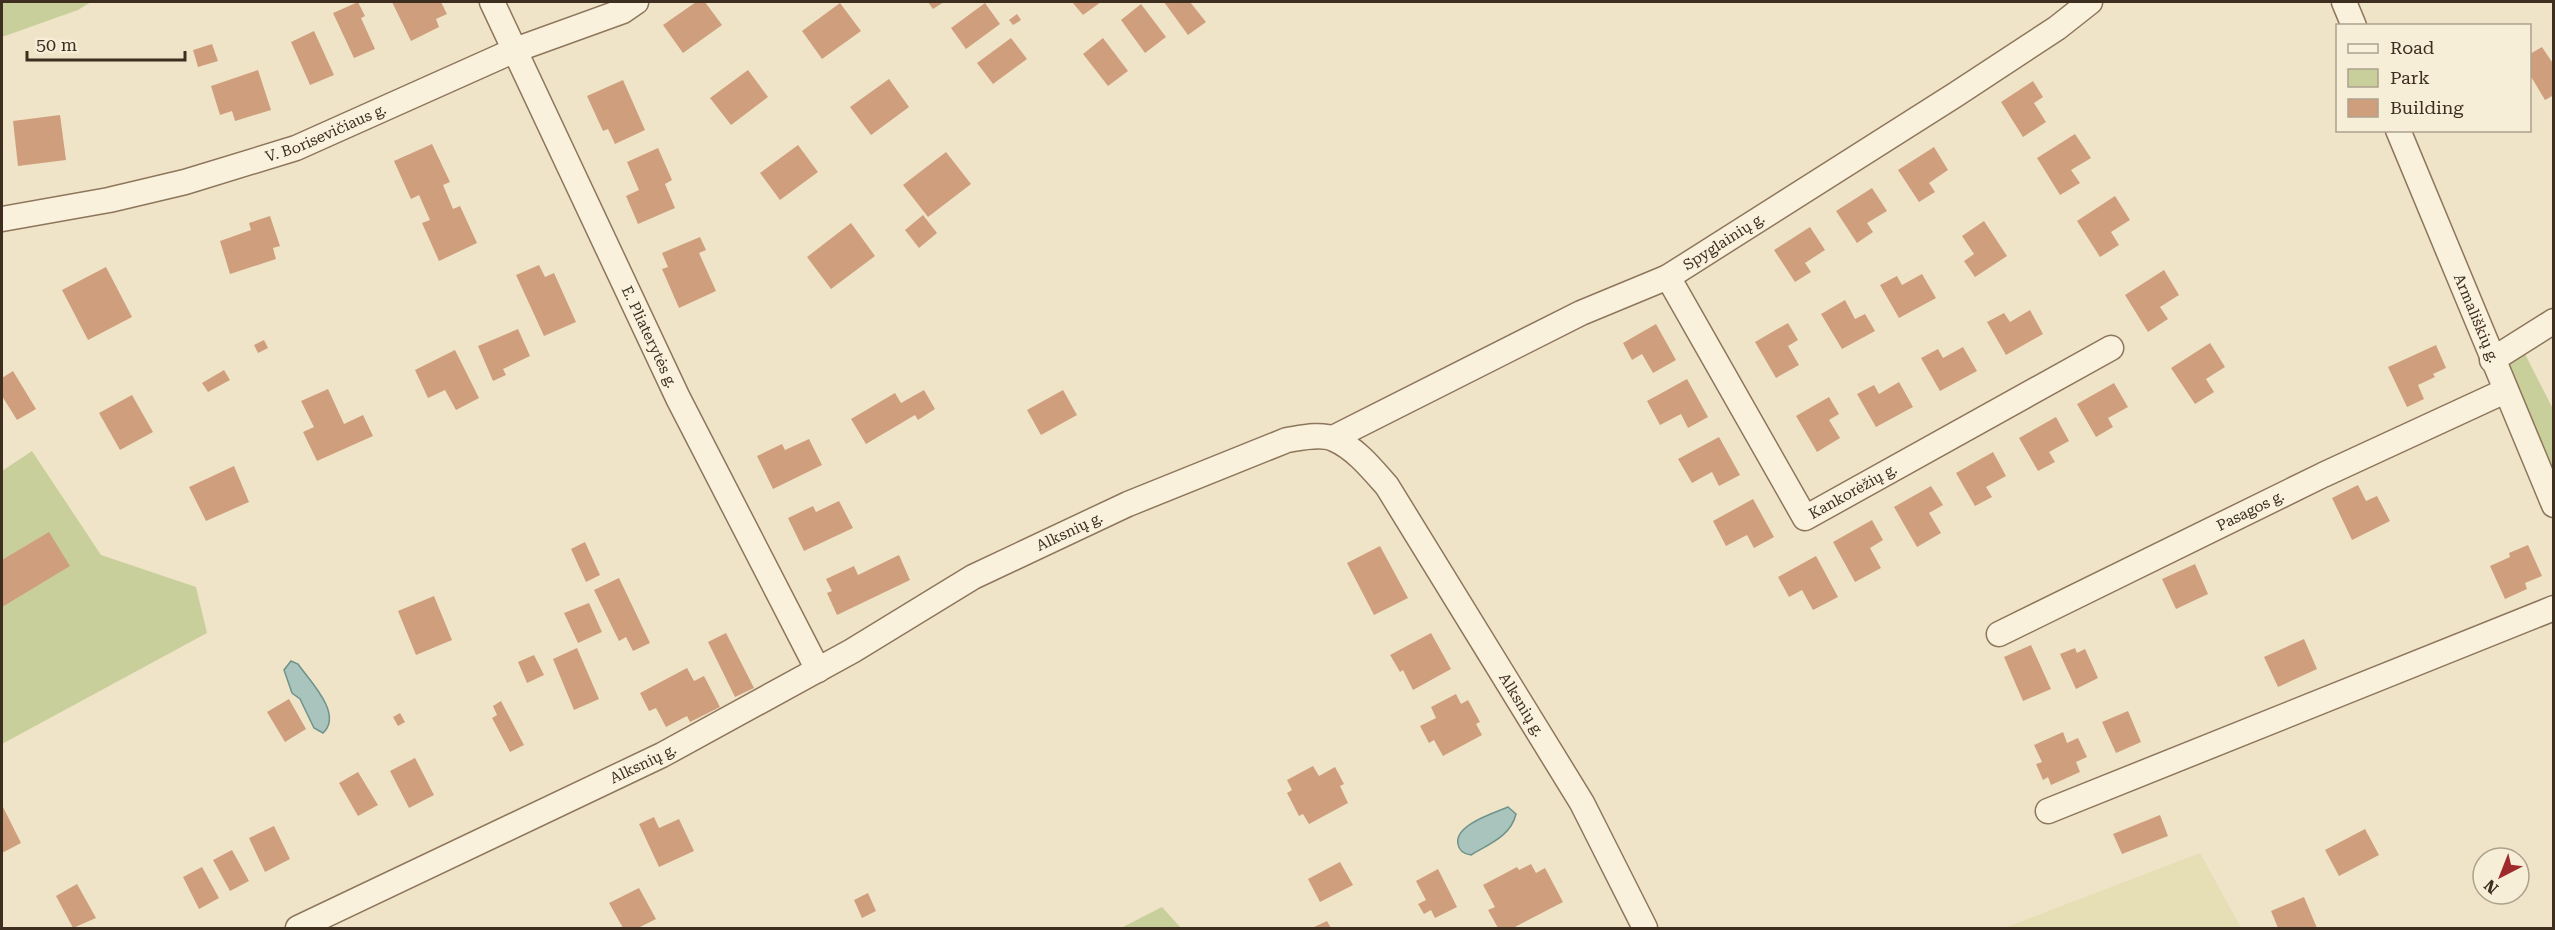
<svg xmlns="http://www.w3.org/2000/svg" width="2555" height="930" font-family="'Roboto Serif',serif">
  <rect width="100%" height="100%" fill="#f0e4c8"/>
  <path fill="#e6deb5" d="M2200,853L2241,928H2004Z"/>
  <g fill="#c9cf9b">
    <path d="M2,2H91L78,10L2,37Z"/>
    <path d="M2524,352L2553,409V478L2503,362Z"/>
    <path d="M32,451L101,555L196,587L207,633L2,744V471Z"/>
    <path d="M1162,907L1181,928H1121Z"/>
  </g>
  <g fill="#a9c4bc" stroke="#6f938a" stroke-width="1.5">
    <path d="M291,661L298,664C308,679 344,714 323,733L314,728L300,699L292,693L284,670Z"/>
    <path d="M1508,807L1516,814C1511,836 1489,844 1471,855C1464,854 1459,851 1458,844C1454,825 1494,813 1508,807Z"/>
  </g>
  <g fill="#cf9f7d">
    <path d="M358,2L365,16L361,18L375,49L354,58L333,13Z"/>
    <path d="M392,2H441L447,14L436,19L439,27L411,41Z"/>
    <path d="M696,2H705L722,25L683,53L663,25Z"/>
    <path d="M928,2H944L933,9Z"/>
    <path d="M1072,2H1101L1083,15Z"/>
    <path d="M1164,2H1190L1206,22L1188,35Z"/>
    <path d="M840,3L861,31L822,59L802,31Z"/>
    <path d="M985,3L1000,24L966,49L951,28Z"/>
    <path d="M1141,4L1166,37L1145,53L1121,20Z"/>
    <path d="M1017,14L1021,20L1013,25L1009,20Z"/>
    <path d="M314,31L334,75L310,85L291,42Z"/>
    <path d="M1011,38L1027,59L993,84L977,63Z"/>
    <path d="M1103,38L1128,71L1108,86L1083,54Z"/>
    <path d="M212,44L218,61L198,67L193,50Z"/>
    <path d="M2542,47L2554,65V95L2545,100L2530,75V54Z"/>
    <path d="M258,70L271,110L235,121L232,111L220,115L211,86Z"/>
    <path d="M748,70L768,97L731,125L710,98Z"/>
    <path d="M889,79L909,107L871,135L850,107Z"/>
    <path d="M623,80L645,130L615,144L608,129L603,131L587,96Z"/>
    <path d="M2033,81L2043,97L2034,103L2046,122L2023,137L2001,102Z"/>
    <path d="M60,115L66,160L18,166L13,121Z"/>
    <path d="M2075,134L2091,158L2071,170L2080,183L2060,195L2037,158Z"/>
    <path d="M432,144L450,182L443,185L453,209L460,206L477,243L439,261L422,223L430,220L419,195L411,199L394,161Z"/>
    <path d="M798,145L818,172L780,200L760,173Z"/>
    <path d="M1934,147L1948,170L1929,183L1935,192L1919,202L1898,170Z"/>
    <path d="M658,148L672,180L665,184L675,208L638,224L626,196L639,190L627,162Z"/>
    <path d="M946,152L971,184L928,217L903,185Z"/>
    <path d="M1872,188L1887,211L1867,223L1873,232L1857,243L1836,211Z"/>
    <path d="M2115,196L2130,220L2111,232L2119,245L2100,257L2077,221Z"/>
    <path d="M923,215L937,233L919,248L905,230Z"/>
    <path d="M270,216L280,246L273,248L276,259L230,274L220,241L251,230L249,223Z"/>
    <path d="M1984,221L2007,256L1975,277L1964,261L1974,254L1962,236Z"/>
    <path d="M851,223L875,256L831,289L807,257Z"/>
    <path d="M1810,227L1825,250L1805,263L1811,272L1795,282L1774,250Z"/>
    <path d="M700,237L706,250L699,253L716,291L679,308L662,269L668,267L662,253Z"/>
    <path d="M539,265L545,277L554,273L576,322L544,336L516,275Z"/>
    <path d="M106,267L132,317L88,340L62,290Z"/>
    <path d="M2164,270L2179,295L2160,307L2168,319L2148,332L2125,295Z"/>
    <path d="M1922,274L1936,298L1899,318L1880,285L1897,276L1902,285Z"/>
    <path d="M1845,300L1855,319L1865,314L1875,331L1842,349L1821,314Z"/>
    <path d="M2030,310L2043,334L2006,355L1987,322L2004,313L2010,322Z"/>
    <path d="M1788,323L1798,340L1788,346L1799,365L1776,378L1755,342Z"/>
    <path d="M1656,324L1676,360L1653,373L1642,354L1632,360L1623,343Z"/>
    <path d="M518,329L530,356L503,369L506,375L493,381L478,346Z"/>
    <path d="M264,340L268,348L258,353L254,345Z"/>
    <path d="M2210,343L2225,367L2206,379L2214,392L2195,404L2171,368Z"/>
    <path d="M2436,345L2446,368L2433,374L2435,377L2418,385L2424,399L2407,407L2388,367Z"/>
    <path d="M1963,347L1977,371L1940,391L1921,358L1938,349L1943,358Z"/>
    <path d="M455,350L479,398L456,410L445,390L428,398L415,370Z"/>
    <path d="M224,370L230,380L208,392L202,383Z"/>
    <path d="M13,371L36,409L17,420L2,396V378Z"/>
    <path d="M1687,379L1708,417L1688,428L1681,414L1660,425L1647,401Z"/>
    <path d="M1899,382L1913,407L1876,427L1857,394L1874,385L1879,394Z"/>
    <path d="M2114,383L2128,407L2108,418L2113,427L2096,437L2077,404Z"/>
    <path d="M328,389L344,424L363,415L373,436L317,461L303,432L314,427L301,401Z"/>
    <path d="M924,390L935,409L918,420L915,415L866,444L851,419L895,393L901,403Z"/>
    <path d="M1063,390L1077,415L1041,435L1027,410Z"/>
    <path d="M132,395L153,432L120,450L99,413Z"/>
    <path d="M1829,397L1839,414L1829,420L1840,438L1817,452L1796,416Z"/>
    <path d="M2056,417L2069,441L2049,452L2055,462L2038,471L2019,438Z"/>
    <path d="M1719,437L1740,475L1719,486L1712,472L1692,483L1678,459Z"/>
    <path d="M809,439L822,465L773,489L757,456L782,444L785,450Z"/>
    <path d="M1993,452L2006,476L1986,487L1992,497L1975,506L1956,473Z"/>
    <path d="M234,466L249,502L206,521L189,487Z"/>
    <path d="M2358,485L2366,501L2377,496L2390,521L2352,540L2332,498Z"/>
    <path d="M1931,486L1943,505L1929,513L1941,533L1917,547L1894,507Z"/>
    <path d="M1753,499L1774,537L1754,548L1747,535L1726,546L1713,521Z"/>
    <path d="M839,501L853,528L804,551L788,518L813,506L816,512Z"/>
    <path d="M1872,520L1883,540L1870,548L1881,568L1855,582L1833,542Z"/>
    <path d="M49,532L70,566L2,607V560Z"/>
    <path d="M585,542L600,575L586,582L571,549Z"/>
    <path d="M2528,545L2542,576L2525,583L2527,589L2505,599L2490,566L2510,557L2509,553Z"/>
    <path d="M1380,546L1408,598L1374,615L1347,563Z"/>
    <path d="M899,555L910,580L837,615L827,593L832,591L826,579L854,566L858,575Z"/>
    <path d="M1816,556L1838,597L1813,610L1802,590L1789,597L1778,577Z"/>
    <path d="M2195,564L2208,594L2176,609L2162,579Z"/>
    <path d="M619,578L650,643L633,651L626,637L619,641L594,590Z"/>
    <path d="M434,596L452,640L416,655L398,611Z"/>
    <path d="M589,603L602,632L578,643L564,613Z"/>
    <path d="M726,633L754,688L735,697L708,642Z"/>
    <path d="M1431,633L1451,669L1413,690L1403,670L1400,672L1390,655Z"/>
    <path d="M2304,639L2317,669L2278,687L2264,657Z"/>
    <path d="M2031,645L2051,689L2023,701L2004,657Z"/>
    <path d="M577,648L599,699L574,710L553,659Z"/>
    <path d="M2075,648L2077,653L2085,649L2098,678L2076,689L2060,654Z"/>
    <path d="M534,655L544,675L527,683L518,662Z"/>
    <path d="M687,668L694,681L704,676L720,707L690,722L687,716L666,727L656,708L649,711L640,693Z"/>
    <path d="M1456,694L1461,704L1468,700L1480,722L1476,724L1482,735L1443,756L1434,740L1429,743L1420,726L1436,718L1431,707Z"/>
    <path d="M289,699L306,729L285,742L267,712Z"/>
    <path d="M501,701L524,745L510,752L492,718L497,715L493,706Z"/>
    <path d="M2128,711L2141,742L2116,753L2102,722Z"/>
    <path d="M400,713L405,722L398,726L393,717Z"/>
    <path d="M2063,732L2067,743L2078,738L2087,757L2076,762L2080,772L2051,785L2048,777L2043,780L2036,764L2042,762L2034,745Z"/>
    <path d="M415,758L434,795L409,808L390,771Z"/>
    <path d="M1313,766L1319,776L1335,767L1344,784L1340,786L1348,803L1309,824L1303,814L1299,816L1287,793L1292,790L1287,780Z"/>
    <path d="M358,772L378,805L358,816L339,783Z"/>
    <path d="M2,805L21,843L2,853Z"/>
    <path d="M2160,815L2168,836L2122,854L2113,834Z"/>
    <path d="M654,817L659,828L679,819L694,851L659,867L639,824Z"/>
    <path d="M274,826L290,859L265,872L249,838Z"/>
    <path d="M2365,829L2379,855L2339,876L2325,850Z"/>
    <path d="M232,850L249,881L230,891L213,860Z"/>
    <path d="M1340,862L1353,885L1320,902L1308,879Z"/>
    <path d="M1531,864L1536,873L1545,868L1563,902L1513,928H1498L1488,910L1495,907L1483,885L1517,867L1519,870Z"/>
    <path d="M202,867L219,898L199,909L183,877Z"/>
    <path d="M1438,869L1457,907L1435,918L1431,910L1424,914L1418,904L1426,900L1416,881Z"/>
    <path d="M77,884L96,918L73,928L56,896Z"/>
    <path d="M639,888L656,919L638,928H623L609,903Z"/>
    <path d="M868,893L876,911L862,918L854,900Z"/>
    <path d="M2304,897L2317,928H2278L2271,911Z"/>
    <path d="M1327,921L1331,928H1312Z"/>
  </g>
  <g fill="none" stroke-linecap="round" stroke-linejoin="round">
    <g stroke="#8d765c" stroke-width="27">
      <g id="street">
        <path id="s1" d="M492,2L678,398L818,670"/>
        <path d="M2344,2L2354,26"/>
        <path id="s2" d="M2398,130L2554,505"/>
        <path id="s3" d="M2,219L109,200L185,182L296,148L515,50L623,11L636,2"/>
        <path id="s4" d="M1668,277L1805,518L2111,348"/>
        <path d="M2492,360L2554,321"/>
        <path id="s5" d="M1333,438L1581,313L1668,277L1955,95L2057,28L2090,2"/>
        <path id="s6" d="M1999,634L2323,475L2505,391"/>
        <path d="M2048,811L2554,608"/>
        <path id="s7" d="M298,928L662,755L852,651L973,577L1128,504L1287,440C1300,438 1321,433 1334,439C1355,448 1372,469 1387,486L1582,803L1645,928"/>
      </g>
    </g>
    <use href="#street" stroke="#faf1dc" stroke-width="24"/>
  </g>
  <g text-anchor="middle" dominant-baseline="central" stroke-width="6" stroke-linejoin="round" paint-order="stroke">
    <g font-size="15" fill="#3d2e20" stroke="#f7eed8">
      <text stroke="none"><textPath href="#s3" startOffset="336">V. Borisevičiaus g.</textPath></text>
      <text stroke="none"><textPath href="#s5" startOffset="438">Spyglainių g.</textPath></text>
      <text stroke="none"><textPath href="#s2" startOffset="204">Armališkių g.</textPath></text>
      <text stroke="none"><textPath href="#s1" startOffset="370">E. Pliaterytės g.</textPath></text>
      <text stroke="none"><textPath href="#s4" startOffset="332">Kankorėžių g.</textPath></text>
      <text stroke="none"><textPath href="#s6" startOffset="280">Pasagos g.</textPath></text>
      <text stroke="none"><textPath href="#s7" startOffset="868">Alksnių g.</textPath></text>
      <text stroke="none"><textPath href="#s7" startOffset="1480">Alksnių g.</textPath></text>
      <text stroke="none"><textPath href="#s7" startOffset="382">Alksnių g.</textPath></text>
    </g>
  </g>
  <rect width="2555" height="930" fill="none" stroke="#3d2e20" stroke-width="6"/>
  <rect x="2336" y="24" width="195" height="108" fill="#f7eed8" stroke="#ada18e" stroke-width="1.5"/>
  <rect x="2348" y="44" width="30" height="9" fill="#faf1dc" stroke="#ada18e" stroke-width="1.5"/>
  <text x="2390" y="54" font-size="18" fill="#3d2e20">Road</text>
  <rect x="2348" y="69" width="30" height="18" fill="#c9cf9b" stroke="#ada18e" stroke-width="1.5"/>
  <text x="2390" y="84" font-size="18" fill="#3d2e20">Park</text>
  <rect x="2348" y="99" width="30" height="18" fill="#cf9f7d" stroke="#ada18e" stroke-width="1.5"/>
  <text x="2390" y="114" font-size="18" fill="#3d2e20">Building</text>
  <g transform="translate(2501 876) rotate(222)"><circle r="28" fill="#f7eed8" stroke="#ada18e" stroke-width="1.5"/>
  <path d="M0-4.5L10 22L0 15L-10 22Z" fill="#9e2a2b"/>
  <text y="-9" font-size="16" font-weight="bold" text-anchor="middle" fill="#3d2e20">N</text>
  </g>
  <path d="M27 51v9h158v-9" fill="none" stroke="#3d2e20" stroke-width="3"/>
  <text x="36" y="51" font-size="18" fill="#3d2e20" stroke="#f7eed8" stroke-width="4.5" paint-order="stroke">50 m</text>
</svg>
